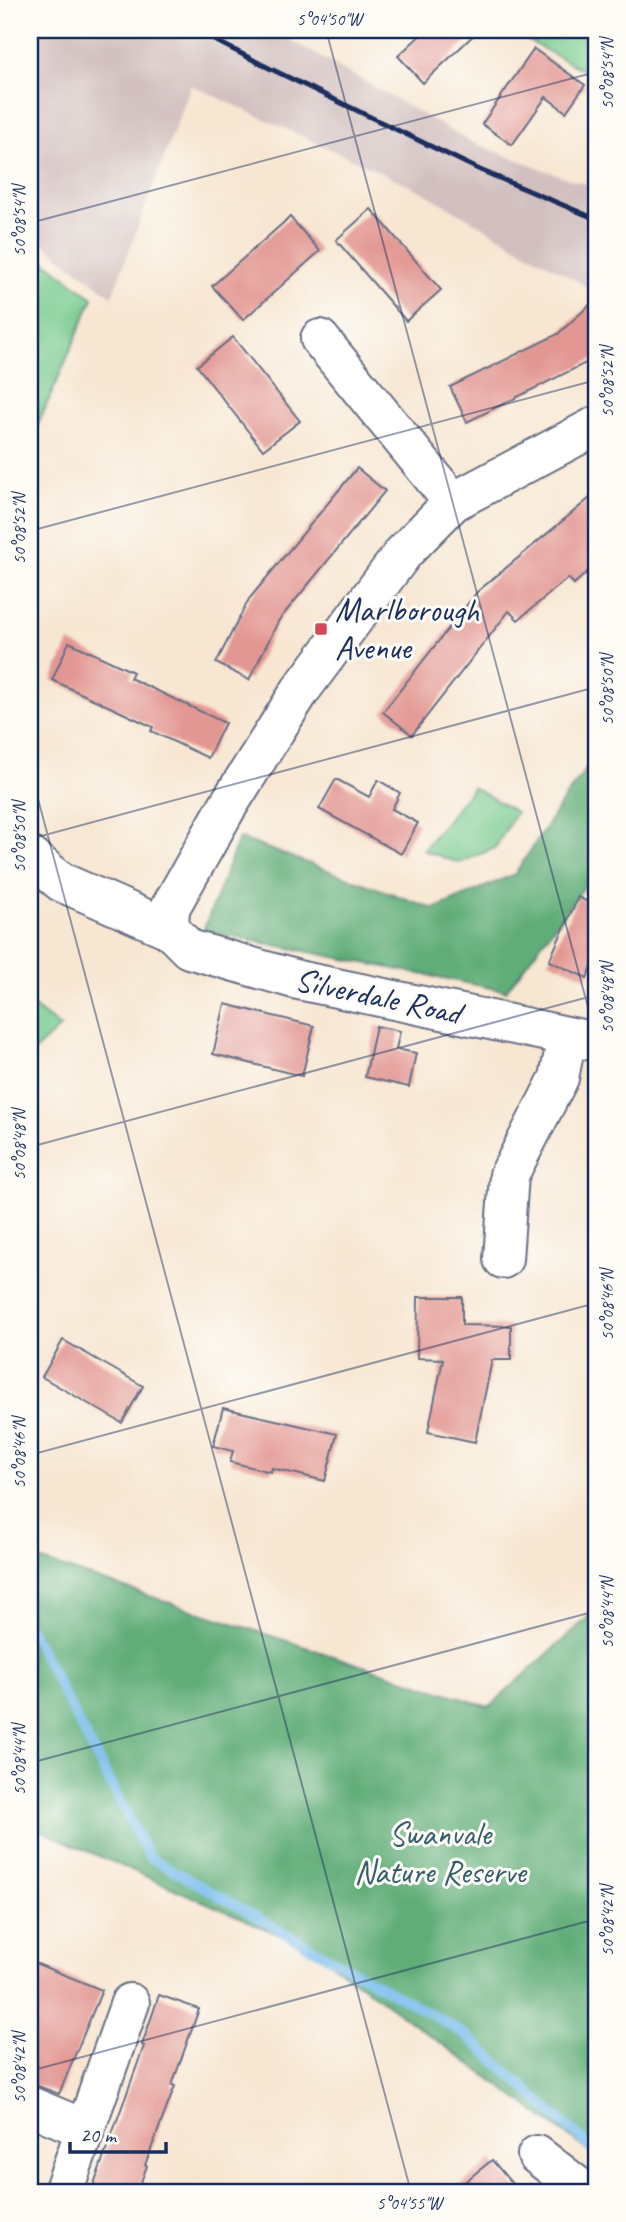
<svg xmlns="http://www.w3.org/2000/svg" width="626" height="2222" font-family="Caveat,sans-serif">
  <rect width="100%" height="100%" fill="#fdfcf7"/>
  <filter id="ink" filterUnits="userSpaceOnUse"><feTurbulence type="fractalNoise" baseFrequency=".0143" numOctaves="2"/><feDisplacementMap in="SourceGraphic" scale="14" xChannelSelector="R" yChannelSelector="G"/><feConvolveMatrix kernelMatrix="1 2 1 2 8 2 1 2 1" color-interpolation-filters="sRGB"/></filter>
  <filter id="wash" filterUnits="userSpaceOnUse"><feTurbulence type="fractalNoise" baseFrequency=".00686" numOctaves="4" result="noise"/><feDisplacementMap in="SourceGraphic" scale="28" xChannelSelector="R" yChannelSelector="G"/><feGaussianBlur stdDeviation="1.57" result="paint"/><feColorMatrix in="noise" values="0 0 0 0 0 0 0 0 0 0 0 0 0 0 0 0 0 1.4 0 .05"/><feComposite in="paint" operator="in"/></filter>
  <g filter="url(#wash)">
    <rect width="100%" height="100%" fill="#f7e6d1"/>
    <path fill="#d2bfbf" d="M30,30H273L471,142L566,178L596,187V292L421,191L191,85L112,296L30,234Z"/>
    <g fill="#75c98c" stroke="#487c75" stroke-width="2">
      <path d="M513,30H596V77L523,38Z"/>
      <path d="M30,250L93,298L30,443Z"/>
      <path d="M473,787L516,812L495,848L459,863L423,850Z"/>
      <path d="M30,1004L60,1027L30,1055Z"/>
    </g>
    <g fill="#60ad78" stroke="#3e6e6b" stroke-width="2">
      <path d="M596,756V871L506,991L203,931L239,838L434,909L515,874L566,796Z"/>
      <path d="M30,1557L489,1707L596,1610V2156L310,1948L30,1826Z"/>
    </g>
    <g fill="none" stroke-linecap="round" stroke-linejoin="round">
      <path stroke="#77bced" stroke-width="10" d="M30,1630L149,1857L440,2019L467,2036L587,2144L596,2149"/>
    </g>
    <g id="blocks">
      <g fill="#e39793">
        <path d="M426,30H479L423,83L398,56Z"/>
        <path d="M534,49L585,85L566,112L546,97L512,145L482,124Z"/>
        <path d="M371,209L441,290L406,321L336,240Z"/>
        <path d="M290,217L320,251L243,320L212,286Z"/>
        <path d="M596,299V358L467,422L450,387L558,334Z"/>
        <path d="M233,337L300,421L263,450L197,366Z"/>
        <path d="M357,468L385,491L279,620L249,680L216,663L249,599Z"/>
        <path d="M596,493V564L574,584L568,578L518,620L509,611L412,735L383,712L477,592Z"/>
        <path d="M69,642L133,672L130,678L225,723L208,758L151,731L153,727L52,680Z"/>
        <path d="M336,779L369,797L378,780L400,793L392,809L418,823L401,854L319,809Z"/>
        <path d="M578,897L596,906V958L587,978L549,961Z"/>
        <path d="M225,1004L314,1026L302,1076L213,1054Z"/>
        <path d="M376,1026L400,1031L396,1049L416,1053L409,1087L365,1077Z"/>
        <path d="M418,1297H462V1325L511,1326V1360H492L475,1442L428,1432L443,1359L417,1358Z"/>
        <path d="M63,1340L143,1386L122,1423L42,1377Z"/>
        <path d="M223,1408L337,1434L325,1481L272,1468L271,1472L230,1462L233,1451L213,1446Z"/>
        <path d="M30,1961L102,1990L59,2094L38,2086L30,2085Z"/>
        <path d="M159,1995L199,2009L172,2085L175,2086L145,2165L147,2166L137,2192H91L144,2046L142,2045Z"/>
        <path d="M492,2160L519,2192H452Z"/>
      </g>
    </g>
  </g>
  <g filter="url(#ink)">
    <use href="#blocks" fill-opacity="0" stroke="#686f86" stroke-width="2"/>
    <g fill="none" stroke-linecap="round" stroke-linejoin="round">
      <g stroke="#686f86" stroke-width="42">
        <g id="minor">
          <path d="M320,339L453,502"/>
          <path d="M30,856L61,882L169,929L189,949L298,980L596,1042"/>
          <path d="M169,929L170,908L227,807L300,691L404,552L453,502L596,426"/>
          <path d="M503,1259L509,1175L559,1078L567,1037"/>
          <path d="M30,2106L85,2129"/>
          <path d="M537,2155L585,2192"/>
          <path d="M63,2192L130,2003"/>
        </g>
      </g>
      <use href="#minor" stroke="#fff" stroke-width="38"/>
      <path stroke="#1b2f5e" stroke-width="5" d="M195,30L269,68L480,170L596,219"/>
    </g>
  </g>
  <path fill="none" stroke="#1b2f5e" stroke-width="2" stroke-opacity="0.45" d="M326,30L596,1037M30,223L596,72M30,531L596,380M30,769L411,2192M30,839L596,687M30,1147L596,995M30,1455L596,1303M30,1763L596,1611M30,2071L596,1919"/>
  <rect fill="#d1495b" stroke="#fdfcf7" stroke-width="2.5" x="314" y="622" width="14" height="14" rx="3.5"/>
  <g text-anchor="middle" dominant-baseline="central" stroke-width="6" stroke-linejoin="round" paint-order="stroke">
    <g font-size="33" fill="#1b2f5e" stroke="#fdfcf7" text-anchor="start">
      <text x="335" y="610">Marlborough<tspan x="335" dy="38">Avenue</tspan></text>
    </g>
    <g font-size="33" fill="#1b2f5e" stroke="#fdfcf7">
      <text transform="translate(378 996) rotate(12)">Silverdale Road</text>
    </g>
    <g font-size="33" fill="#365d6c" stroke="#fdfcf7">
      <text x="440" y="1834">Swanvale<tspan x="440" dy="38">Nature Reserve</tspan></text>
    </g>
  </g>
  <rect width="626" height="2222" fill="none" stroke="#fdfcf7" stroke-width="77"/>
  <path d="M70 2142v10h96v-10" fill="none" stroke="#1b2f5e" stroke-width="3.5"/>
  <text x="80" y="2142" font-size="21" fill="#1b2f5e" stroke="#fdfcf7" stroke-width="5" paint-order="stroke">20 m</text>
  <rect x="38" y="38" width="550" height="2146" fill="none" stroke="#1b2f5e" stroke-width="2.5"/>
  <g font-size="18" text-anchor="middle" fill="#1b2f5e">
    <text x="329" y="25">5°04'50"W</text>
    <text transform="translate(607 74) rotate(-90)" y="6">50°08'54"N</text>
    <text transform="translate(19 221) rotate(-90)" y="6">50°08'54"N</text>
    <text transform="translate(607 382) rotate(-90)" y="6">50°08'52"N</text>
    <text transform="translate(19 529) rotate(-90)" y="6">50°08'52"N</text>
    <text transform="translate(607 690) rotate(-90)" y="6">50°08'50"N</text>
    <text transform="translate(19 837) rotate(-90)" y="6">50°08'50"N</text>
    <text transform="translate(607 998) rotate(-90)" y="6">50°08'48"N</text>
    <text transform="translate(19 1145) rotate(-90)" y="6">50°08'48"N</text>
    <text transform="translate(607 1305) rotate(-90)" y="6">50°08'46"N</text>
    <text transform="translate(19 1453) rotate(-90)" y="6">50°08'46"N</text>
    <text transform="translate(607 1613) rotate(-90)" y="6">50°08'44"N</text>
    <text transform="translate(19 1760) rotate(-90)" y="6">50°08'44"N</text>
    <text transform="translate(607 1921) rotate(-90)" y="6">50°08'42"N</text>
    <text transform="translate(19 2068) rotate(-90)" y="6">50°08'42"N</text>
    <text x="409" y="2209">5°04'55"W</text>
  </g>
</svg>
